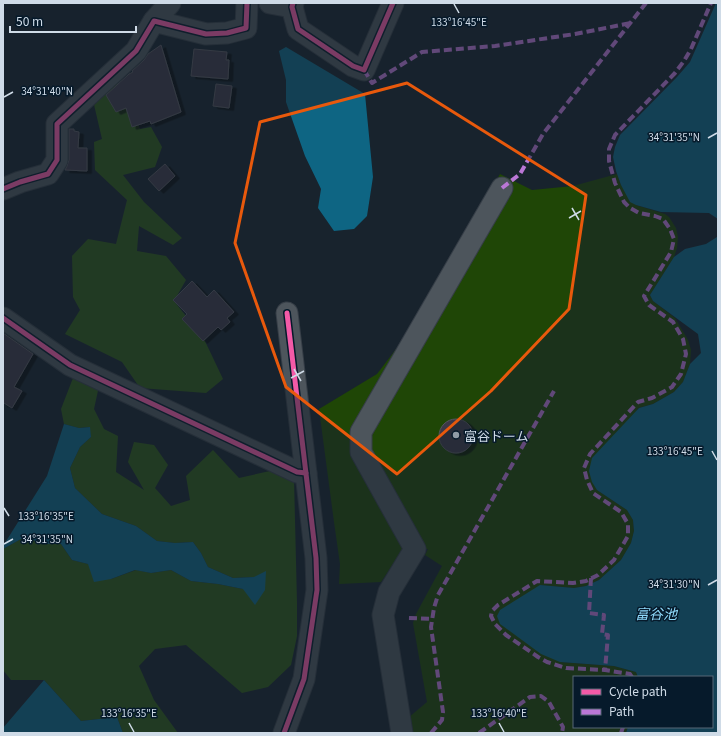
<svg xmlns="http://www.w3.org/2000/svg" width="721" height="736" font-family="Georgia,'Noto Sans JP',serif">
  <defs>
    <filter id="shadow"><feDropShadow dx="4.5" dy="2.5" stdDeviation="0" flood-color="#0009"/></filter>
  </defs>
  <rect width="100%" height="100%" fill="#18232d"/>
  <path fill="#1f4606" d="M500,174L532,190L573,186L617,174L621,185L636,205L665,214L669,217L676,228L678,237L677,248L674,257L650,295L653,301L675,318L688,340L691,350L690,364L683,382L674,392L653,404L638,408L597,490L627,510L633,520L634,531L631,543L621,560L599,580L586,586L574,588L540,585L560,662L614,666L636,672L638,677H574V727H628L626,733H412L408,718L427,702L413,623L416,614L442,566L425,555L428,549L404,548L381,582L339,584L340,564L334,522L319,409L377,374L406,336L420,314Z"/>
  <g fill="#2e5718">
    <path d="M117,82L140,129L151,127L162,147L155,167L123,175L144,202L182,238L173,245L139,226L137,251L166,256L186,280L174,301L204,339L223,379L206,393L140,388L122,362L65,334L80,310L73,297L72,256L88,239L116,244L127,200L95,170L94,142L102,139L92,96Z"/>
    <path d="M73,378L99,386L94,409L104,429L118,436L116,472L144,490L128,462L134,442L154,445L168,465L155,488L171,506L190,500L186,476L213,450L239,478L270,471L294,479L297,603V636L291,665L268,687L242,693L186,645L155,649L139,666L154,700L178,733H123L117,717L81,721L44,680H11L3,670V549L21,539L29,537L40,544H61L72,560L88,564L111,579L136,570L151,573L171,570L191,581L218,584L243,589L254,577L233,578L208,567L201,553L193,542L175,543L157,541L136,526L102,514L75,488L70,468L80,447L91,437L89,427L79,428L64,424L61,409Z"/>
  </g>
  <g fill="#0e6583">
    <path d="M716,3H718V219L709,213L661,212L636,205L630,202L621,185L616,171L613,157L615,147L620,135L677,77L690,62Z"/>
    <path d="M286,47L365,94L373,177L367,216L354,229L334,231L318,208L321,189L305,156L286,102V80L279,51Z"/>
    <path d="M718,231V733H626L628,727H712V677H638L636,672L614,666L560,662L541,654L500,624L497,616L500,610L540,585L574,588L586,586L599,580L621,560L631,543L634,531L633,520L627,510L597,490L592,482L589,471L592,458L639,408L653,404L674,392L683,382L690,364L701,353L698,334L653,301L650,295L674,257L685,249L706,244L717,237Z"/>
    <path d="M64,424L79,428L90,427L91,437L80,447L70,468L75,488L102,514L136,526L157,541L175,543L193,542L201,553L208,567L233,578L254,577L266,571L265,590L255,605L243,589L218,584L191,581L171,570L151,573L135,570L111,579L94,582L88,564L72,560L61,544H40L29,537L21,539L3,549V546L47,476Z"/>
    <path d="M44,680L81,721L117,717L123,733H3V728Z"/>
  </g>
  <g fill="#3e3846" stroke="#56565e" filter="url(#shadow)">
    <path d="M161,45L181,112L151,124L150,121L132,127L126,108L116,112L106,95L129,74L133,72L132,71L144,60L148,54Z"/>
    <path d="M194,49L227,52L226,60H229L228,79L191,76Z"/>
    <path d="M216,84L232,86L229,108L213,106Z"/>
    <path d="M69,129H74V131L79,132L78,148H87V171L65,170L67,166L69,160Z"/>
    <path d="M165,164L175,176L159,191L148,179Z"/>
    <path d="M192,281L207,297L214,290L234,312L227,318L230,322L221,330L218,327L203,341L182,319L187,314L173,300Z"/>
    <path d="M3,333L33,354L14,387L22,391L12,408L4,403L3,405Z"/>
    <circle cx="456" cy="436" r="17"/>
  </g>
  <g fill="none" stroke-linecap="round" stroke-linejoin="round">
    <g stroke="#363e47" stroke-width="23">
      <g id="minor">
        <path d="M270,3L292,7"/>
        <path d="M293,3L292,7L298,29L353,66L364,70L393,3"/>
        <path d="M154,21L170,3"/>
        <path d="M3,189L20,182L48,174L57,160V124L136,51L154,21L206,34L227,33L246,28L247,3"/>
        <path d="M3,318L70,365L297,472L306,473"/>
        <path d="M284,733L304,679L317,590L316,558L287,313"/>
        <path d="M402,733L383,615L389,592L415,549L361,452V432L502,188"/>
      </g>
    </g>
    <use href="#minor" stroke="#4d555c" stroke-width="21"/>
    <g stroke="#ba77d6" stroke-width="4" stroke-dasharray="8 4" stroke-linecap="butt">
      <path d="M364,70L372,83L422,52L495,46L575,34L631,23"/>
      <path d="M502,188L520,174L543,134L646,3"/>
      <path d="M591,578L589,613L604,615L602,634L608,635L605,670"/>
      <path d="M409,618L432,619"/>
      <path d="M632,677L630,674L605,670L566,668L547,662L538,657L506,635L495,624L491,616L492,611L498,605L537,581L573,583L586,581L598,575L614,560L628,536V524L621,512L593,493L587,480L584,468L590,454L638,402L652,398L672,387L681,374L686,354L683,339L673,322L649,305L644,296L671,252L674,239L670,229L663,219L655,216L639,213L630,208L624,202L615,183L609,161V149L615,135L675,73L684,61L691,49L711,3"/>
      <path d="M431,733L442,720L443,712L431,627L434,608L438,595L554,391"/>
      <path d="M479,733L530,697L541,696L549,702L563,727L562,733"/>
      <path d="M621,733L623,727"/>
    </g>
    <g stroke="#061a2b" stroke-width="8">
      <g id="cycleway">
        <path d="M293,3L292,7L298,29L353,66L364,70L393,3"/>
        <path d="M3,189L20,182L48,174L57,160V124L136,51L154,21L206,34L227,33L246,28L247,3"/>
        <path d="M3,318L70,365L297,472L306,473"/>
        <path d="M284,733L304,679L317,590L316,558L287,313"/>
      </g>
    </g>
    <use href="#cycleway" stroke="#f35aa7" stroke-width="5"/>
  </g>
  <path d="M0 0H721V736H0ZM407,83L586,195L569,309L491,391L397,474L286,387L235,243L260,122Z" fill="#18232d" fill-opacity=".55" fill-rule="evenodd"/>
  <path fill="none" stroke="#e8590c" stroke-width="3" stroke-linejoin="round" d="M407,83L586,195L569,309L491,391L397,474L286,387L235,243L260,122Z"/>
  <path fill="none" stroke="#cfdbe7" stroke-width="1.5" d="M454,4L459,13M4,97L13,92M708,138L717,133M572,208L579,220M569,218L581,211M294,369L301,381M291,378L304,371M712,451L717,460M4,508L9,516M4,544L13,539M708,585L717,580M129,723L134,732M499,723L504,732"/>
  <circle fill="#8f9ba6" stroke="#061a2b" stroke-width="1.5" cx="456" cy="435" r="4"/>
  <g text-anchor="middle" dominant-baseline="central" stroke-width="3" stroke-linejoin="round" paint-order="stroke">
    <g font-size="13" fill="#cfdbe7" stroke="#061a2b" text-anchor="start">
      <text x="464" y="435">富谷ドーム</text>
    </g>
    <g font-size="14" font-style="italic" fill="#8ed9fa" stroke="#061a2b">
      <text x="656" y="613">富谷池</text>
    </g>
  </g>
  <g font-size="10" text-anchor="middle" fill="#cfdbe7" stroke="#061a2b" stroke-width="3" stroke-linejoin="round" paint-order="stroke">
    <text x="459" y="26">133°16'45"E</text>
    <text x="47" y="95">34°31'40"N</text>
    <text x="674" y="141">34°31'35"N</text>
    <text x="675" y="455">133°16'45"E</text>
    <text x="46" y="520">133°16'35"E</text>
    <text x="47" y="543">34°31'35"N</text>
    <text x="674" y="588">34°31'30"N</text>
    <text x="129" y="717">133°16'35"E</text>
    <text x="499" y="717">133°16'40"E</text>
  </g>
  <rect width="721" height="736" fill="none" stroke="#cfdbe7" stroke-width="8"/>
  <rect x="573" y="676" width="140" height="52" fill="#061a2b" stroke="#566776"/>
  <rect x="581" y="689" width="20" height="6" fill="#f35aa7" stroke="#566776"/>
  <text x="609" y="696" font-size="12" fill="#cfdbe7">Cycle path</text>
  <rect x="581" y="709" width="20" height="6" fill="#ba77d6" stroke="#566776"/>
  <text x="609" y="716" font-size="12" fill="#cfdbe7">Path</text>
  <path d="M10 26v6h126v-6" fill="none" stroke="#cfdbe7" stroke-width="2"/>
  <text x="16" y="26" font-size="12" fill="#cfdbe7" stroke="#061a2b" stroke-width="3" paint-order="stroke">50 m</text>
</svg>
